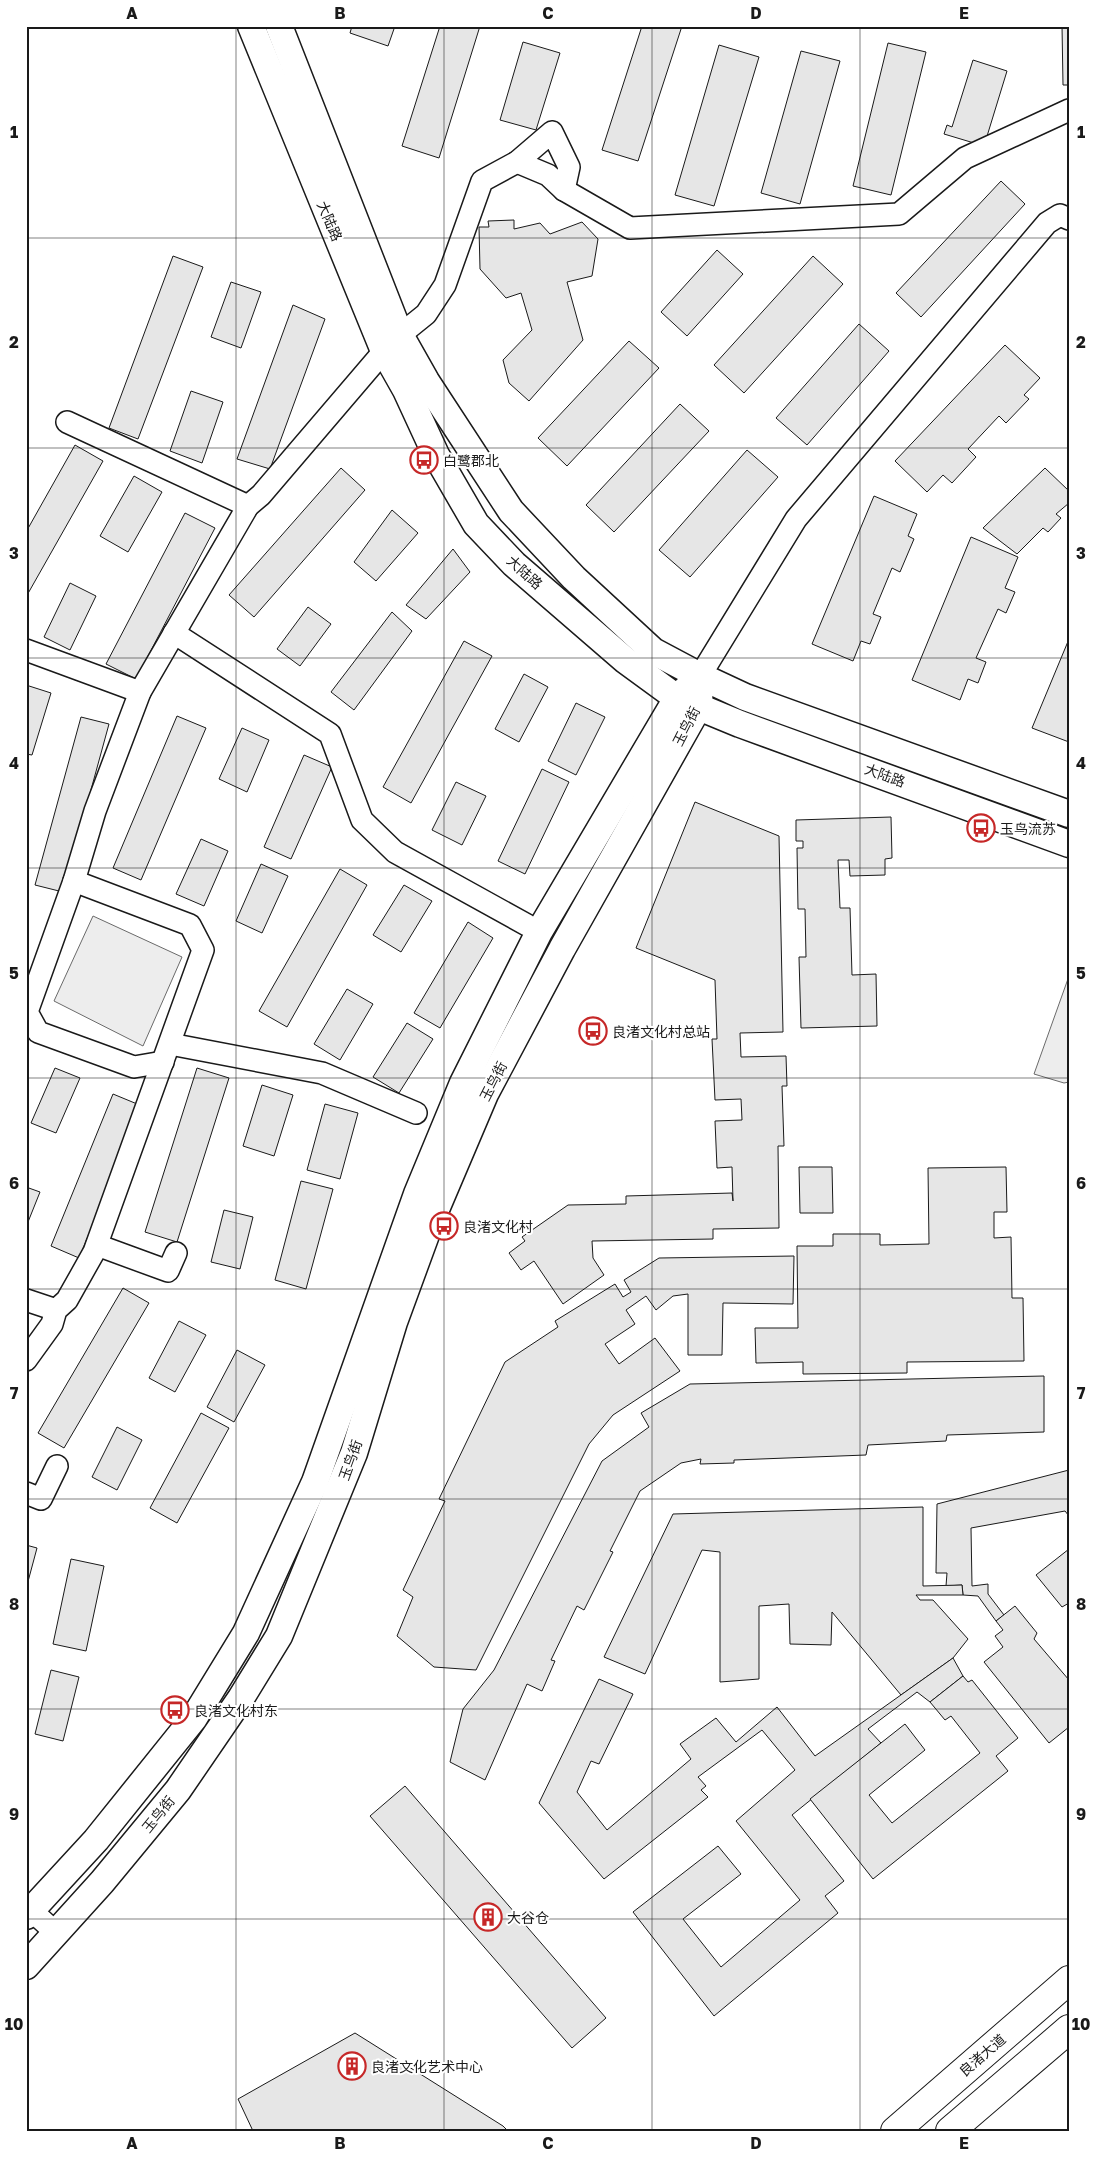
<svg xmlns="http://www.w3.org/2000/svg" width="1095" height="2157" font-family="'Golos Text','Noto Sans SC',sans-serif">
  <rect width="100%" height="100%" fill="#fff"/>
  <g fill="#ededed" stroke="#6a6a6a">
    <path d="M93,916L182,957L143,1046L54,1001Z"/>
    <path d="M1069,976V1082L1064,1083L1034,1074Z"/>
  </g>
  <g fill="#e6e6e6" stroke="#1a1a1a">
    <path d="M352,26H395L388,46L350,33Z"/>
    <path d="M440,26H480L439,158L402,146Z"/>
    <path d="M642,26H682L638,161L602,150Z"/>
    <path d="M1062,26H1069V85H1063Z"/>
    <path d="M523,42L560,53L536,130L500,120Z"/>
    <path d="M888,43L926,52L891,195L853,186Z"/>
    <path d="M719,45L759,57L714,206L675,195Z"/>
    <path d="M801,51L840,61L800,204L761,193Z"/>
    <path d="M973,60L1007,71L984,146L944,134L947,125L952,127Z"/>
    <path d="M1001,181L1025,204L921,317L896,293Z"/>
    <path d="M514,220V229L540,223L550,234L582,222L598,239L592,276L567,282L583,340L529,401L509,383L503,360L532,330L521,293L506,298L480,269L479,227H489L488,221Z"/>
    <path d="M717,250L743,274L687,336L661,312Z"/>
    <path d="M173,256L203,267L138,439L109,428Z"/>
    <path d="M813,256L843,284L744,393L714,365Z"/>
    <path d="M231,282L261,292L241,348L211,337Z"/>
    <path d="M293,305L325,319L270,469L237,459Z"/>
    <path d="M859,324L889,351L807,445L776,418Z"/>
    <path d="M629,341L659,368L567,466L538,438Z"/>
    <path d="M1005,345L1040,378L1024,395L1029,399L1006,423L999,416L968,449L976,457L952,483L943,475L927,492L895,461Z"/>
    <path d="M191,391L223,402L202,463L170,451Z"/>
    <path d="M680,404L709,431L614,532L586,505Z"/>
    <path d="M75,445L103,461L26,597V532Z"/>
    <path d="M747,450L778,477L690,577L659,550Z"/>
    <path d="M341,468L365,490L254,617L229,595Z"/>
    <path d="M1045,468L1069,491V503L1056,514L1061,518L1048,532L1043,528L1017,554L983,528Z"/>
    <path d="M134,476L162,492L128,552L100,536Z"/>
    <path d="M874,496L917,514L908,536L914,539L900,572L892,568L873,614L881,617L870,644L861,641L853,661L812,644Z"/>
    <path d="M392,510L418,533L376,581L354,562Z"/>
    <path d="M185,513L215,528L136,679L106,664Z"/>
    <path d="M971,537L1018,557L1005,588L1015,592L1006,613L998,609L976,658L986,662L978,683L968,679L960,700L912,680Z"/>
    <path d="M453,549L470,572L426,619L406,605Z"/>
    <path d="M70,583L96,596L70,650L44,637Z"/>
    <path d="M308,607L331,624L300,666L277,649Z"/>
    <path d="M392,612L412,631L354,710L331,692Z"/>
    <path d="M1069,639V742L1032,728Z"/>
    <path d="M464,641L492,656L411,803L383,787Z"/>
    <path d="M524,674L548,687L519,742L495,729Z"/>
    <path d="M26,685L51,693L32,755L26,754Z"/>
    <path d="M576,703L605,717L576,775L548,761Z"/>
    <path d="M177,716L206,728L141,880L113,868Z"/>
    <path d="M81,717L109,724L63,892L35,885Z"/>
    <path d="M242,728L269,740L247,792L219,779Z"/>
    <path d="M304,755L332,767L291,859L264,847Z"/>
    <path d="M542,769L569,782L525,874L498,861Z"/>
    <path d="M456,782L486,796L462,845L432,830Z"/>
    <path d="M695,802L779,836L783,1032L740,1033L741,1057L786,1056L787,1086H782L784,1146H778L779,1228L713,1229V1239L592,1241L593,1258L604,1275L563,1304L534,1261L521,1270L509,1253L525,1241L522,1237L568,1205L626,1204V1196L732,1193L733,1201L732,1167L717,1168L715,1121L742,1120L741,1099L715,1100L712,1039H717L715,980L636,948Z"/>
    <path d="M891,817L892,858L885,859V875L850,876L849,860H838L840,908H850L852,975L876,974L877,1026L801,1028L799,957H806L805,909H798L797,848H803V841H796V820Z"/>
    <path d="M201,839L228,851L204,906L176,894Z"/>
    <path d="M261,864L288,876L262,933L236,921Z"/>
    <path d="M340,869L367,885L287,1027L259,1011Z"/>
    <path d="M404,885L432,901L401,952L373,935Z"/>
    <path d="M468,922L493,938L440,1028L414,1013Z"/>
    <path d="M347,989L373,1004L340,1060L314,1044Z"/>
    <path d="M407,1023L433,1039L399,1093L373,1077Z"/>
    <path d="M55,1068L80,1078L56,1133L31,1123Z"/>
    <path d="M197,1068L229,1078L177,1242L145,1232Z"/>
    <path d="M262,1085L293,1095L274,1156L243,1146Z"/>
    <path d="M113,1094L142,1106L79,1258L51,1246Z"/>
    <path d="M325,1104L358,1113L340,1179L307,1170Z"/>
    <path d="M799,1167H832L833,1213H800Z"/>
    <path d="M1006,1167L1007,1212H994V1238L1011,1237L1012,1298H1023L1024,1361L907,1362V1373L803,1374V1362L756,1363L755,1328H798L797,1246H833V1234H880V1245L929,1244L928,1168Z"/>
    <path d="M301,1181L333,1189L306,1289L275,1280Z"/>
    <path d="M26,1187L40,1192L26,1227Z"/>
    <path d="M224,1210L253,1217L240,1269L211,1262Z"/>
    <path d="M794,1256L793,1304L723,1303L722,1355H688V1294L673,1296L656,1310L646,1296L626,1310L635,1324L605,1344L619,1364L655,1338L680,1371L613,1415L589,1444L476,1670L434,1667L397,1636L413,1597L403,1590L445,1501L439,1499L505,1362L558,1327L555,1321L615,1284L623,1297L631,1292L624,1280L659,1258Z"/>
    <path d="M123,1288L149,1303L64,1448L38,1433Z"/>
    <path d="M179,1321L206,1335L175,1392L149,1378Z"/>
    <path d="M237,1350L265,1365L234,1422L207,1407Z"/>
    <path d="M1044,1376V1432L947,1435L946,1441L868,1445L866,1455L734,1460V1463L700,1464L701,1459L681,1463L640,1491L610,1551L613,1552L584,1610L577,1606L551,1660L555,1661L542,1691L527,1684L485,1780L450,1762L463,1709L494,1670L602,1461L649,1427L641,1413L690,1384Z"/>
    <path d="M201,1413L229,1428L177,1523L150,1508Z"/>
    <path d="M117,1427L142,1440L117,1490L92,1477Z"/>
    <path d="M1069,1470V1516L1065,1511L971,1528L972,1586L988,1584V1594L1004,1615L996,1621L978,1596L963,1595L962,1585L946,1586L947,1573H936L937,1504Z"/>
    <path d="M923,1507V1586L962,1585L963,1595H916L920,1600H933L968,1639L953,1658L901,1695L832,1612L831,1645L790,1644L789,1604L759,1606V1679L720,1682V1552L702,1550L645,1674L604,1657L673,1514Z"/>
    <path d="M26,1545L37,1548L26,1589Z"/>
    <path d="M1069,1549V1603L1062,1607L1036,1575Z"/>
    <path d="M71,1559L104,1566L86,1651L53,1644Z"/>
    <path d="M1015,1606L1037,1633L1034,1639L1069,1680V1727L1049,1743L984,1662L1003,1647L995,1636L1003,1630L996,1621Z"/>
    <path d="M953,1658L963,1676L930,1702L917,1692L868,1729L881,1743L792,1815L844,1881L825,1896L838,1913L714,2016L633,1912L718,1846L741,1874L683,1919L721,1967L800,1900L736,1821L795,1770L762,1730L698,1777L706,1786L701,1790L708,1797L604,1879L539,1803L599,1679L633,1694L599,1764L591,1761L577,1792L607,1830L691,1759L680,1744L716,1718L736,1742L777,1707L815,1756Z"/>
    <path d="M51,1670L79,1677L63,1741L35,1734Z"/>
    <path d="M963,1676L968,1682L972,1680L1018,1738L996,1756L1008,1771L873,1879L810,1799L905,1724L925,1750L869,1795L892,1823L980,1753L951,1716L945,1720L930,1702Z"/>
    <path d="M405,1786L606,2018L572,2048L370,1816Z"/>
    <path d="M355,2033L503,2126L508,2131H253L238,2099Z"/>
  </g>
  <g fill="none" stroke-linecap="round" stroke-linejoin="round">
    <g stroke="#1a1a1a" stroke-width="24">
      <g id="minor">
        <path d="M517,162L548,175L564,190L630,228L899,214L965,158L1069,110"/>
        <path d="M67,422L248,506"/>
        <path d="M174,633L330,734L362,820L395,852L527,925"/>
        <path d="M26,650L140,692"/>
        <path d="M700,676L796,519L1047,223L1060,215L1069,219"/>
        <path d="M74,881L27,1012L38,1032L134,1067L163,1062"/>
        <path d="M170,1044L322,1073L416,1113"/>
        <path d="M97,1245L168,1271L176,1253"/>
        <path d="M26,1300L56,1310"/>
        <path d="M26,1360L52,1324L56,1310L67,1300L94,1252L203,950L190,925L74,881L95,811L140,692L248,506L261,495L384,351L400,335L426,314L445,285L482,181L517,162L552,132L569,167L564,190"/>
        <path d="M26,1493L41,1499L57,1466"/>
        <path d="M26,1909L32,1911L56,1933"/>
      </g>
    </g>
    <g stroke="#1a1a1a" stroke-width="29">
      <g id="major">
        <path d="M251,26L384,351L406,390L436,455L476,524L514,564L625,660L677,698L740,724L1069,844"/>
        <path d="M279,26L400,335L426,381L511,511L574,578L653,651L700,676L745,697L1069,814"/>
        <path d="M26,1916L96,1840L194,1718L246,1633L315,1482L417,1194L463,1083L539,932L677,698L700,676"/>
        <path d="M26,1966L102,1882L178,1790L241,1698L279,1636L354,1453L394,1322L431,1221L485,1094L562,949L699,706L700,676"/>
      </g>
    </g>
    <g stroke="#1a1a1a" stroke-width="30">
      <g id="highway">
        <path d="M895,2131L1069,1980"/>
        <path d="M950,2131L1069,2029"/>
      </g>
    </g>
    <use href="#minor" stroke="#fff" stroke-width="21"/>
    <use href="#major" stroke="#fff" stroke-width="26"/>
    <use href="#highway" stroke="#fff" stroke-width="28"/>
  </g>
  <path fill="none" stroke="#1a1a1a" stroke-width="1" stroke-opacity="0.55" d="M236,26V2131M444,26V2131M652,26V2131M860,26V2131M26,238H1069M26,448H1069M26,658H1069M26,868H1069M26,1078H1069M26,1289H1069M26,1499H1069M26,1709H1069M26,1919H1069"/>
  <defs>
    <g id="bus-ring" transform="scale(1.4375)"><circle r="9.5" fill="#fff" stroke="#c62828" stroke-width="1.5"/><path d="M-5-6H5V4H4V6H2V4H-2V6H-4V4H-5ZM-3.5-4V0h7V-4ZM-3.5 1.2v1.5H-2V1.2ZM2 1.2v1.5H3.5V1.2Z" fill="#c62828"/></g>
    <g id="building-ring" transform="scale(1.4375)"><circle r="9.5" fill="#fff" stroke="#c62828" stroke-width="1.5"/><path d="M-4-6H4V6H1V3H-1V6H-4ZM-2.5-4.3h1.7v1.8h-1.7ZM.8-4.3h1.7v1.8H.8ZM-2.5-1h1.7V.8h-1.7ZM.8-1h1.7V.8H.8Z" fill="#c62828"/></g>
  </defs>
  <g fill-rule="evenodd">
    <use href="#bus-ring" x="424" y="460"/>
    <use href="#bus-ring" x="981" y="828"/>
    <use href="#bus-ring" x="593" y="1031"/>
    <use href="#bus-ring" x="444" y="1226"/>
    <use href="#bus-ring" x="175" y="1710"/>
    <use href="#building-ring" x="488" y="1917"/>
    <use href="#building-ring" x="352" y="2066"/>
  </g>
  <g text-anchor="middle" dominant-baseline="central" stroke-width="4" stroke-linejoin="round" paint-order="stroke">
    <g font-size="14" fill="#1a1a1a" stroke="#fff">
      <text transform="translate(330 221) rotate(67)">大陆路</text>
      <text transform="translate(525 572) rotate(42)">大陆路</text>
      <text transform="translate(686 726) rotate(-63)">玉鸟街</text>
      <text transform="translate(885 775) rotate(20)">大陆路</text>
      <text transform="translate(493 1081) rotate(-63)">玉鸟街</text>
      <text transform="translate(350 1460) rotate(-70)">玉鸟街</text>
      <text transform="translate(158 1814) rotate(-51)">玉鸟街</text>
      <text transform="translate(982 2055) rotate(-41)">良渚大道</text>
    </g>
    <g font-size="14" fill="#1a1a1a" stroke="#fff" text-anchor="start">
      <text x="443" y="460">白鹭郡北</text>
      <text x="1000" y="828">玉鸟流苏</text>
      <text x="612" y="1031">良渚文化村总站</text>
      <text x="463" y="1226">良渚文化村</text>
      <text x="194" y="1710">良渚文化村东</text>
      <text x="507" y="1917">大谷仓</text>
      <text x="371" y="2066">良渚文化艺术中心</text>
    </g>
  </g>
  <rect width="1095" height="2157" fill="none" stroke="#ffffff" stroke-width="55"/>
  <rect x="28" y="28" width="1040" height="2102" fill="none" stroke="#1a1a1a" stroke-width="2"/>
  <g font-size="16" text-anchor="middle" font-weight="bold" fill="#1a1a1a">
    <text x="132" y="19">A</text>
    <text x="340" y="19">B</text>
    <text x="548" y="19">C</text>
    <text x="756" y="19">D</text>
    <text x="964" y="19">E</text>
    <text x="14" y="138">1</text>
    <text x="1081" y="138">1</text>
    <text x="14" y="348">2</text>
    <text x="1081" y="348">2</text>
    <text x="14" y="559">3</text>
    <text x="1081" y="559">3</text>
    <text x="14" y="769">4</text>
    <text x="1081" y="769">4</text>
    <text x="14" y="979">5</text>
    <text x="1081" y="979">5</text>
    <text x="14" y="1189">6</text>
    <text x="1081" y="1189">6</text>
    <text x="14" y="1399">7</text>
    <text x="1081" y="1399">7</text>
    <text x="14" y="1610">8</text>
    <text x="1081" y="1610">8</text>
    <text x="14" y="1820">9</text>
    <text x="1081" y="1820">9</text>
    <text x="14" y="2030">10</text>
    <text x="1081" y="2030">10</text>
    <text x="132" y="2149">A</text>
    <text x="340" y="2149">B</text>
    <text x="548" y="2149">C</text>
    <text x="756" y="2149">D</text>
    <text x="964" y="2149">E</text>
  </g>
</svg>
